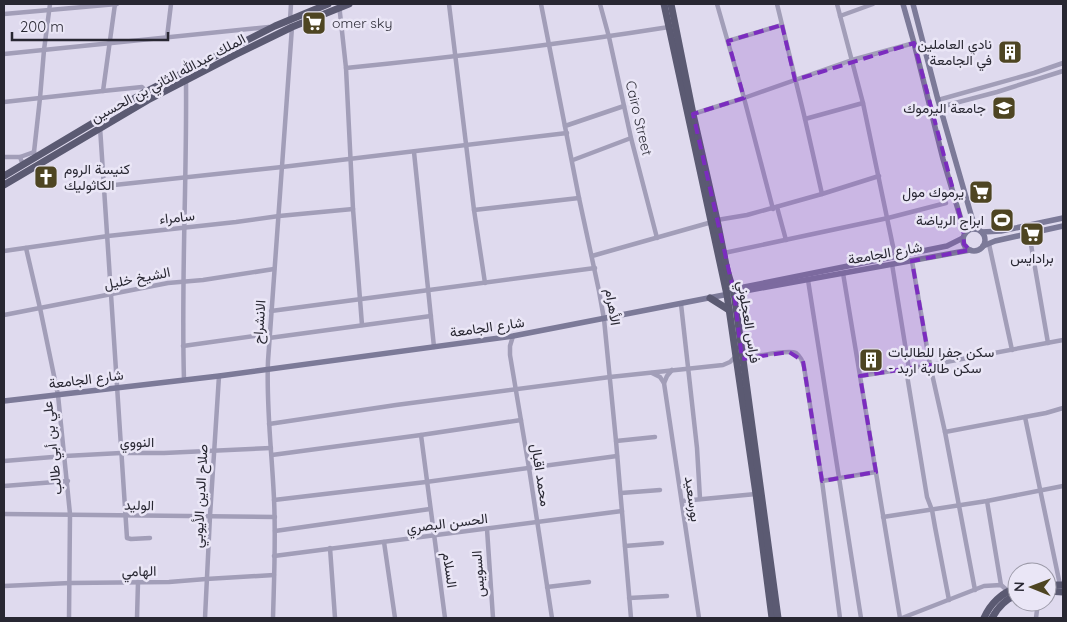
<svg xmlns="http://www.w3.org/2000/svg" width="1067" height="622" font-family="Quicksand,Vazirmatn,sans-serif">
  <rect width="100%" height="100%" fill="#dfdaee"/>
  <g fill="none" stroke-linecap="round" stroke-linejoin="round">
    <g stroke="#a29eb8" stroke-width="4.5">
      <path d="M339,4L346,68L353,209L362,325"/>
      <path d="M449,4L474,210L485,283"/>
      <path d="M541,4L579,198L599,291L604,319L616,441L631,618"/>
      <path d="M600,4L609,37L631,138L657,238"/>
      <path d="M717,4L744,98L773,209"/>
      <path d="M777,4L805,119L822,194"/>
      <path d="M837,4L863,103L895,256"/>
      <path d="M4,14L117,4"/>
      <path d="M840,16L873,4"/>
      <path d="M290,20L291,4"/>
      <path d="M167,37L171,4"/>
      <path d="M728,41L782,25"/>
      <path d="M4,54L269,27"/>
      <path d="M346,68C454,57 562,44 669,27"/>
      <path d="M103,91L115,4"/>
      <path d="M938,100L1034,73L1063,63"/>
      <path d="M4,102L103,91L142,87L145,90V92"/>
      <path d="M940,107L997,92L1063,71"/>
      <path d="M693,114L744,98L852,60L914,43"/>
      <path d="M805,119L863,103"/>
      <path d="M565,126L624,106"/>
      <path d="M100,127L127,538L131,539L150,538"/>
      <path d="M414,152L434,347"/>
      <path d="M4,157H20L23,165"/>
      <path d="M20,157L34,152"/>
      <path d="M36,158L34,152L40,98L44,50L50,4"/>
      <path d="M573,160L631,138"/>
      <path d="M105,186L282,167L567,133"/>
      <path d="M777,207L786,240"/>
      <path d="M474,210L579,198"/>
      <path d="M717,220L747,215L822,194L879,176"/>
      <path d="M1029,233L1048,343"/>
      <path d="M989,244L1012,350"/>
      <path d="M26,248L40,308L58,395L70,514L69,618"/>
      <path d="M4,251L108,236L236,222L279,216L353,209"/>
      <path d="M724,253L888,218L946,203"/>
      <path d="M592,256L712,222"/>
      <path d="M912,261L930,365L945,432L975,590"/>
      <path d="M892,264L909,369"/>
      <path d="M843,273L900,618"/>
      <path d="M808,280L861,618"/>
      <path d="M681,304L697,448L700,499"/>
      <path d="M271,311C379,296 487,283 595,268"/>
      <path d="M4,315L168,283L203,280L274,269"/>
      <path d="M513,336L510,346V355L529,468L552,618"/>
      <path d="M269,338L431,316"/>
      <path d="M183,346L269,334"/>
      <path d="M742,359C753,357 788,349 796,353C801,357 803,362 804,367L822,481L840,618"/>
      <path d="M906,369L927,497L932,510L935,527L949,600"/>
      <path d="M672,370L667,376L664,383L699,618"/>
      <path d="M652,373L660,377L664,383"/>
      <path d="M860,376L930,365L1063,340"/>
      <path d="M184,380C181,280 187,181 186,81"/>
      <path d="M1025,417L1060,585"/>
      <path d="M269,424L396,405L610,377L723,365L730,362L735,357"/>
      <path d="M945,432L1046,413L1063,408"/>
      <path d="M421,435L445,618"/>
      <path d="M616,441L655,437"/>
      <path d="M272,455L421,435L521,420"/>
      <path d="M4,461L65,456L121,453H164L271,448"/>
      <path d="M822,481L876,472"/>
      <path d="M4,486L68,481"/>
      <path d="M621,493L660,490"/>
      <path d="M274,500L426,482L617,456"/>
      <path d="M682,501L756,494"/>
      <path d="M987,501L1001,585"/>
      <path d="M4,514L275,517"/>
      <path d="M883,517L987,501L1063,486"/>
      <path d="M487,529L493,618"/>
      <path d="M275,531L430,509"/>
      <path d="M384,542L395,618"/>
      <path d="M625,546L662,543"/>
      <path d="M330,548L335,618"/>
      <path d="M274,556L622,511"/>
      <path d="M4,586L70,583L169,582L206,579L274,575"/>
      <path d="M547,587L589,582"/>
      <path d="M629,598L667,596"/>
      <path d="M137,618L138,582"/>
      <path d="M205,618L210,516L219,376"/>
      <path d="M273,618C274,579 276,539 274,499C272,453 266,407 268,361L292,27"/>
      <path d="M902,618L984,586L1001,585L1008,591"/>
      <path d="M1036,618L1038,602"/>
    </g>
    <g stroke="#7c7a98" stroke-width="5.5">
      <path d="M903,4L914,43L943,159L965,233"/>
      <path d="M913,4L938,100L972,218L976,229"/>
      <circle cx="974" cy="240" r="11"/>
      <path d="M982,232L1001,231L1063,218"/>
      <path d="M983,246L995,241L1063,226"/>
      <path d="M729,290L947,246L963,238"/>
      <path d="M4,401L219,376L513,336L734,293L970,250"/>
    </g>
    <g stroke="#5b5a72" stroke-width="7">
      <path d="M664,4L727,295L756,494L772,618"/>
      <path d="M671,4L693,114L717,220L727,270L734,293L778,618"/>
      <path d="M4,176L145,92L275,26L328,4"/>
      <path d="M4,185L148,100L235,55L292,27L349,4"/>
      <path d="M710,298L729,310"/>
      <path d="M1047,585H1063"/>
      <path d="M1047,591L1063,592"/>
      <path d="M984,618C990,604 1002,592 1017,588"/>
      <path d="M992,618C998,607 1006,599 1017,595"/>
    </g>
  </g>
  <path fill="#7b2cbf" fill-opacity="0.2" stroke="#7b2cbf" stroke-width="4" stroke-dasharray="10 6" stroke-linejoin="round" d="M782,25L795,80L914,43L963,227L964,244L970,250L912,261L930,365L860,376L876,472L822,481L803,361L789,352L742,359L734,293L693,114L744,98L728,41Z"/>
  <defs>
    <g id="supermarket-square" transform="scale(1.25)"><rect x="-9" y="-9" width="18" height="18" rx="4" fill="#4e4522" stroke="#eae6f6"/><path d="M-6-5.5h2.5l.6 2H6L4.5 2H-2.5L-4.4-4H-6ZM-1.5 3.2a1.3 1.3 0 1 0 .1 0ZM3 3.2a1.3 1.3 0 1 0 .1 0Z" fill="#fff"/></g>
    <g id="building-square" transform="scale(1.25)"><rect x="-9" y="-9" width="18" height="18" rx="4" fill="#4e4522" stroke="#eae6f6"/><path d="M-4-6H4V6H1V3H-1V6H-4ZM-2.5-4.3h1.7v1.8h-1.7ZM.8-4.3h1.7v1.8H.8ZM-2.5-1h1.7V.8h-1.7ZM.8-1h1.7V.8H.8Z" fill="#fff"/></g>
    <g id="university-square" transform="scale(1.25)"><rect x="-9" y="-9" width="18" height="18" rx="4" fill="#4e4522" stroke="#eae6f6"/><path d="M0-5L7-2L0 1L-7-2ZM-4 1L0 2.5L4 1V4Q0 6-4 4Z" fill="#fff"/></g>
    <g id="church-square" transform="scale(1.25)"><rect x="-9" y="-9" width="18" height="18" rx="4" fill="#4e4522" stroke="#eae6f6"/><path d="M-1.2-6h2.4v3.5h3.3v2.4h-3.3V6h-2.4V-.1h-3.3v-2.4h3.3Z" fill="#fff"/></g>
    <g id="stadium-square" transform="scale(1.25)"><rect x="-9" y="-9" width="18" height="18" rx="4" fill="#4e4522" stroke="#eae6f6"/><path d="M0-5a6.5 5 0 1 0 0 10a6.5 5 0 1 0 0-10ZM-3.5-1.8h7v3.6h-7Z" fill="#fff"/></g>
  </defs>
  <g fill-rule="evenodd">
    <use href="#supermarket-square" x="314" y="23"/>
    <use href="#building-square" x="1010" y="52"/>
    <use href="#university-square" x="1004" y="108"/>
    <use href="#church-square" x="46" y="177"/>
    <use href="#supermarket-square" x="981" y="192"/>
    <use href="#stadium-square" x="1002" y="220"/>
    <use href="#supermarket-square" x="1032" y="234"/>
    <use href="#building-square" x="871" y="360"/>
  </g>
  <g text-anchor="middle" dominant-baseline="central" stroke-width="5" stroke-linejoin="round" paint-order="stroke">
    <g font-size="14" fill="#282732" stroke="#eae6f6" text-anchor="end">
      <text x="332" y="23" text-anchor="start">omer sky</text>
      <text x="992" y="44">نادي العاملين<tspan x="992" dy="16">في الجامعة</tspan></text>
      <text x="986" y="108">جامعة اليرموك</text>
      <text x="64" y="169" text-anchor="start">كنيسة الروم<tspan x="64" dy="16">الكاثوليك</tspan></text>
      <text x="964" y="192">يرموك مول</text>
      <text x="984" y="220">ابراج الرياضة</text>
      <text x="1032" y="258" text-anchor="middle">برادايس</text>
      <text x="888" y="352" text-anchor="start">سكن جفرا للطالبات<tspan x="888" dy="16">- سكن طالبة اربد</tspan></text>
    </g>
    <g font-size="14" fill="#282732" stroke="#eae6f6">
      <text transform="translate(168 78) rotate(-28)">الملك عبدالله الثاني بن الحسين</text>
      <text transform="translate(639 118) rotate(77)">Cairo Street</text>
      <text transform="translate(177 217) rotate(-6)">سامراء</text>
      <text transform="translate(885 253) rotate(-10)">شارع الجامعة</text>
      <text transform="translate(137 278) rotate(-11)">الشيخ خليل</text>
      <text transform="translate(613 307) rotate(81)">الأهرام</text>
      <text transform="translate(259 322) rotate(-86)">الانشراح</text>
      <text transform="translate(749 322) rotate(81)">فراس العجلوني</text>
      <text transform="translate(487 327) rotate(-8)">شارع الجامعة</text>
      <text transform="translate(86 379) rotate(-7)">شارع الجامعة</text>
      <text x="137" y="442">النووي</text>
      <text transform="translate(52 448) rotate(-96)">علي بن أبي طالب</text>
      <text transform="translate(541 475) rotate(81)">محمد اقبال</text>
      <text transform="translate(200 496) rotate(-87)">صلاح الدين الأيوبي</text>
      <text transform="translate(693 499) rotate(82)">بورسعيد</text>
      <text transform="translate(139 505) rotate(1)">الوليد</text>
      <text transform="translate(447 523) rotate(-7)">الحسن البصري</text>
      <text transform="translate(450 570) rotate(82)">السلام</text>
      <text transform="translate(139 571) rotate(-1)">الهامي</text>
      <text transform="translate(478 574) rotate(-94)">السويس</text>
    </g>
  </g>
  <rect width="1067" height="622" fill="none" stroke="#282732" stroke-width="10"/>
  <g transform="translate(1032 587) rotate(271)"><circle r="24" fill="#eae6f6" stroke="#9c9aa8"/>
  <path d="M0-4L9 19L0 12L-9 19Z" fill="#4e4522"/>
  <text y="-8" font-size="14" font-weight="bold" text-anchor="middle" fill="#282732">N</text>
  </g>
  <path d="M12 32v8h156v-8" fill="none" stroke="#282732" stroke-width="2.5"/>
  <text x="20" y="32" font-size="15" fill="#282732" stroke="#eae6f6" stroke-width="4" paint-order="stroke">200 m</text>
</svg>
